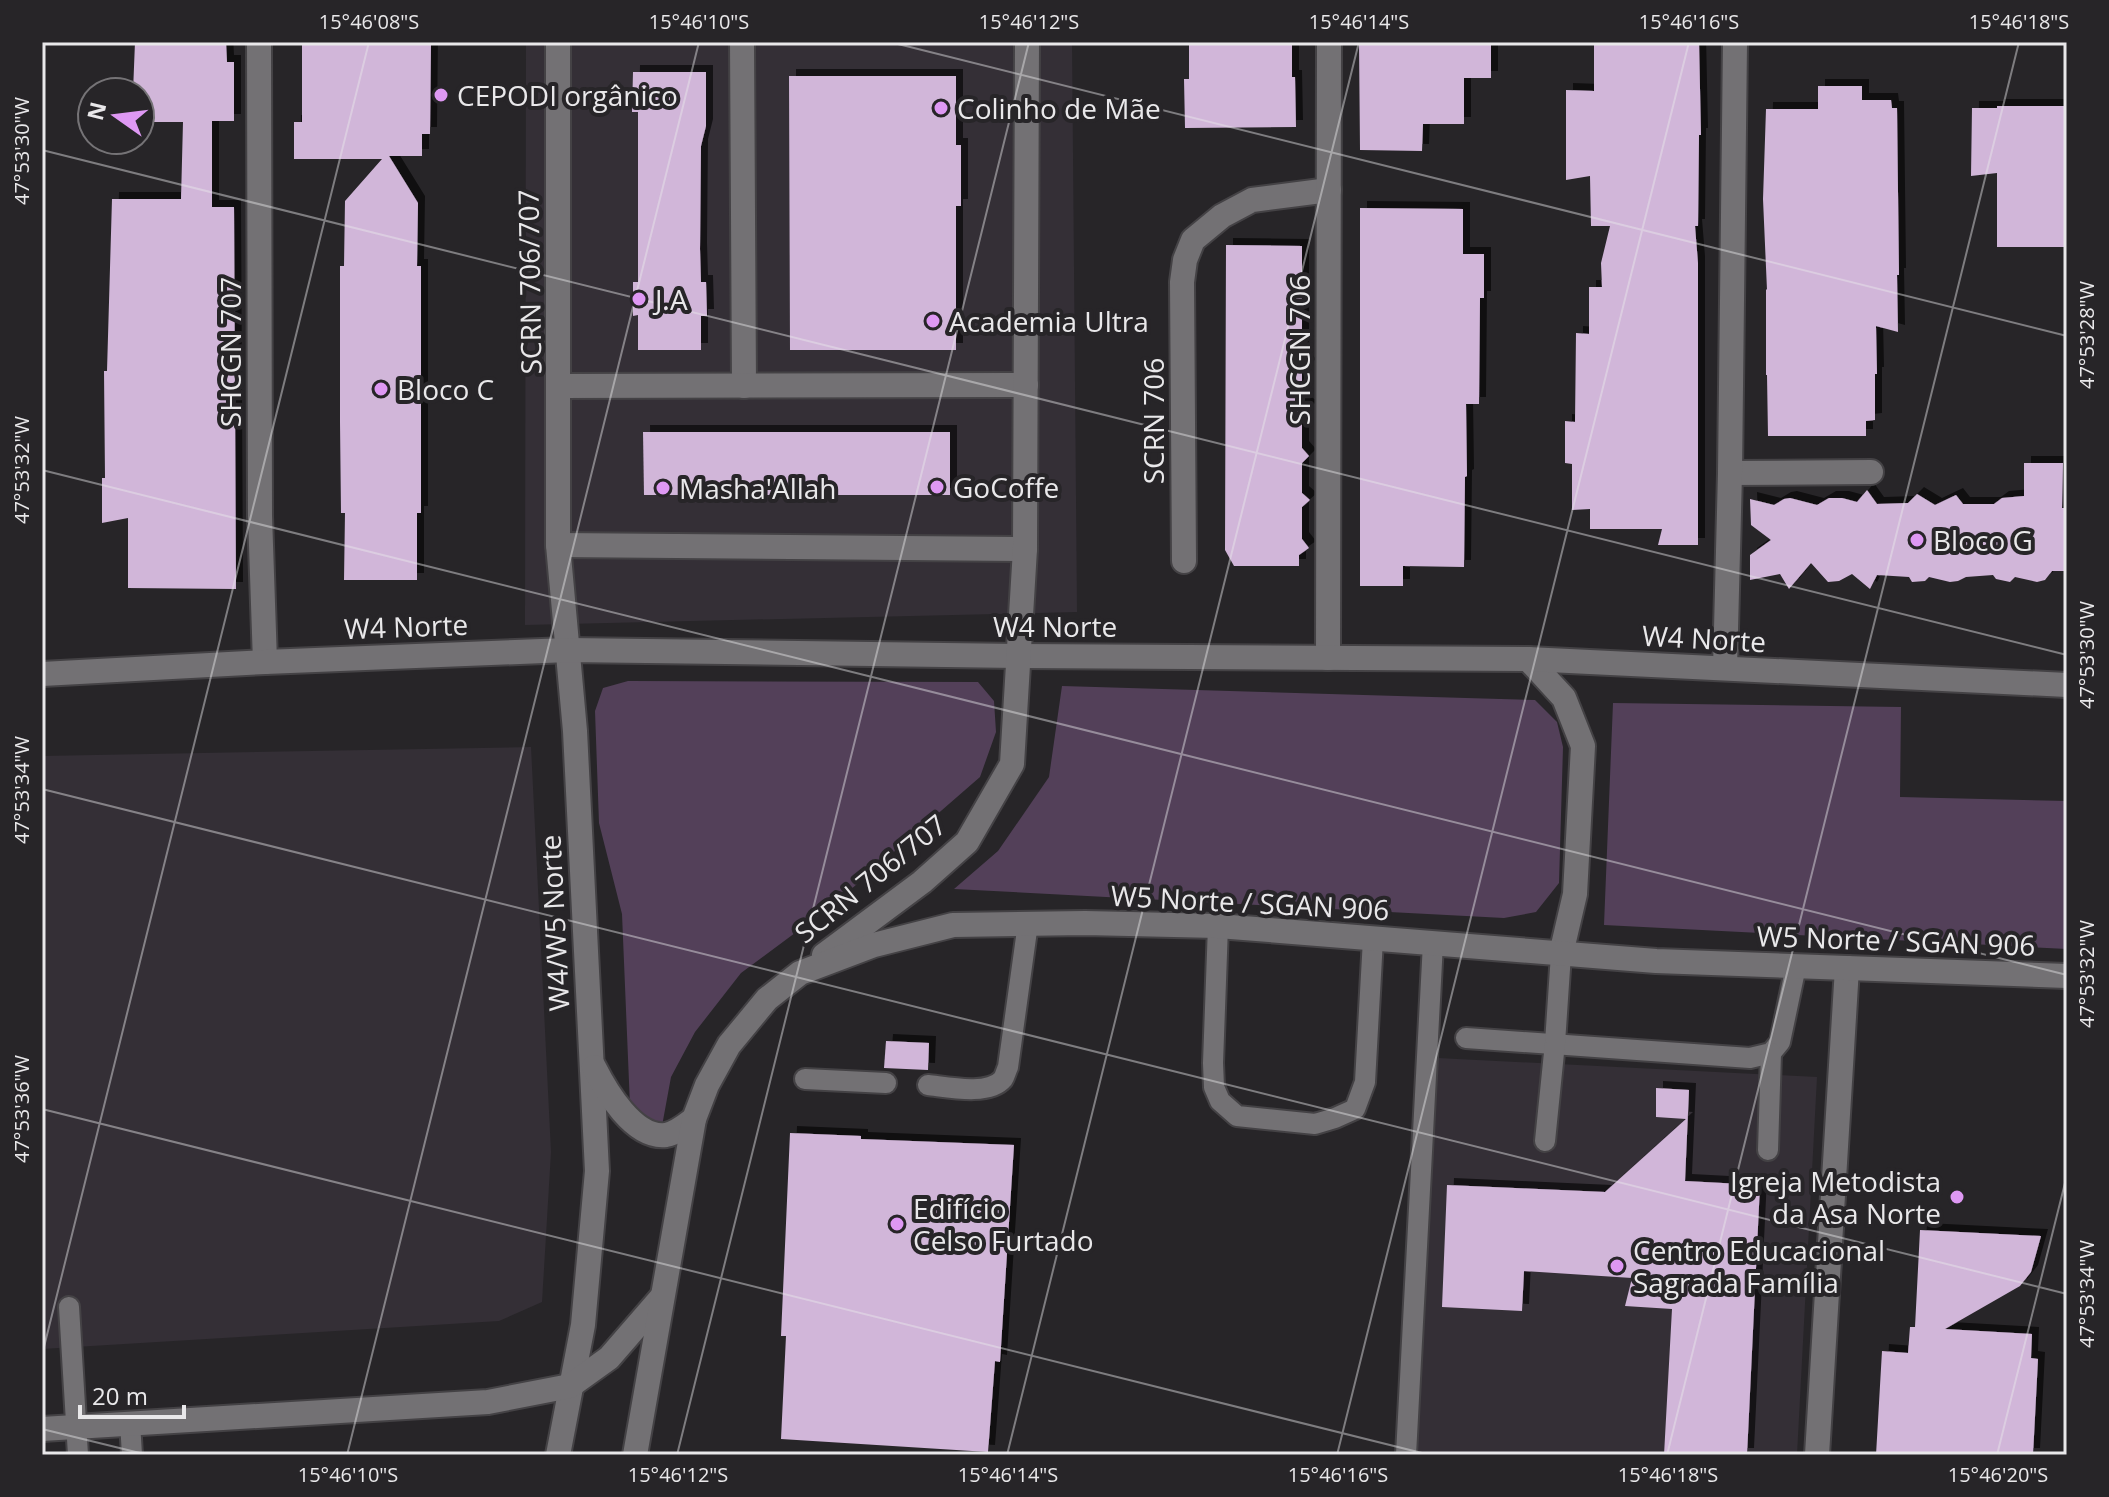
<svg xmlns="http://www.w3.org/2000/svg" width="2109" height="1497" font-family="'Open Sans',sans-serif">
  <defs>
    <filter id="shadow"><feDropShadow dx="7" dy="-7" stdDeviation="0" flood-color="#0009"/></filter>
  </defs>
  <rect width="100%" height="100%" fill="#272528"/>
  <g fill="#342f36">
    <path d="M526,42H1072L1077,612L525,625Z"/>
    <path d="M531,747L551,1152L542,1302L499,1321L42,1349V756Z"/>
    <path d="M1438,1058L1817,1077L1797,1455H1417Z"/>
  </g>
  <g fill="#534059">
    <path d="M628,681L978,682L994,701L996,732L980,777L834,904L741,973L695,1032L671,1077L662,1126H647L630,1106L622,914L599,823L595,711L603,688Z"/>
    <path d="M1062,686L1535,700L1557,722L1563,747L1559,883L1536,912L1504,918L954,889L998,851L1049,777Z"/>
    <path d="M1613,703L1901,707L1900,797L2067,801V949L1604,925Z"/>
  </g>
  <g fill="#d1b6d9" filter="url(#shadow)">
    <path d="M135,42H226L227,62H234V121H212V207H234L236,589L128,588V518L102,523V478H105L104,371H107L112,199H181L183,122H140V92H133Z"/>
    <path d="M302,42H431L430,134H422V156H389L418,203L417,266H421V513H417V580H344L345,513H341L340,422V266H344L345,201L382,159H294V122H302Z"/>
    <path d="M1189,42H1292V77H1295L1296,127L1185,128L1184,79H1189Z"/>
    <path d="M1359,42H1491V78H1464V124H1423L1422,151L1360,150Z"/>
    <path d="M1617,42H1699L1701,135H1699L1698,226H1695L1698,263V545H1658L1662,529H1590V509L1572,510V464L1565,463V421L1575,422L1576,333L1589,334V287H1602L1601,263L1610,226H1591L1590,176L1566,180V90L1594,91V44H1617Z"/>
    <path d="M633,72H706V126L701,146L700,249L701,282H706L707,316H701V350H638V315L633,316V282H638V112H632Z"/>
    <path d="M789,76H956V145H961V206H956V350H790Z"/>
    <path d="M1818,86H1862V100H1891L1892,108H1897L1899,275H1897L1898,332L1876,326L1877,374H1875V420L1866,421V436H1768L1767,375H1766V289L1767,290L1763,199L1766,109H1818Z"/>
    <path d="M1997,106H2067V247H1997V173L1971,176L1972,108H1997Z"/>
    <path d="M1360,208L1463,209V254H1484V298H1480L1479,404H1466L1467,476L1465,477L1464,567L1403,566V586H1360Z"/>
    <path d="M1226,245L1302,246V358L1309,366L1302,372V402L1310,408L1302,416V448L1309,456L1302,463V493L1310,500L1302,507V539L1309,548L1299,555V566H1234L1225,550Z"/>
    <path d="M643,432H950V495H644Z"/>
    <path d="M2024,463H2063L2062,508H2064V511L2067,512V571H2052L2045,580L2037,582L2015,577L2010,582L1996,579L1993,575L1966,577L1958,581L1950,582L1929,577L1925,581L1912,582L1909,577L1877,575L1870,589L1852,574L1839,581L1828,582L1811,563L1789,589L1780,574L1750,580V555L1771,540L1751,525L1750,499L1774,505L1784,499L1790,498L1817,505L1829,498H1842L1857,502L1867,490L1877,504L1908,503L1917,494L1935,505L1956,495L1963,504H1994L2002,498L2024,496Z"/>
    <path d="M886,1041L929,1043L928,1070L884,1068Z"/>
    <path d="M1656,1088L1689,1090L1685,1181L1760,1185L1747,1455H1664L1672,1309L1625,1306L1632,1278L1524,1271L1522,1311L1442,1307L1447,1185L1605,1192L1686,1119L1656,1117Z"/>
    <path d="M790,1133L861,1136V1139L1014,1145L1000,1362L995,1361L988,1452L781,1439L786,1336H781Z"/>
    <path d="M1920,1230L2041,1236L2031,1272L2020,1286L1945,1329L2032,1334L2031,1358L2038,1359L2033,1455H1876L1882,1351L1908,1353L1910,1327H1915Z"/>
  </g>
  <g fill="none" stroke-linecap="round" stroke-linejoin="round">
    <g stroke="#444245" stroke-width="24">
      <g id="lane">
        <path d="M1218,926L1213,1063L1214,1087L1220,1101L1237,1116L1315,1124L1335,1118L1355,1109L1365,1082L1373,939"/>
        <path d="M1466,1038L1750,1058L1771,1053L1780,1042L1796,966"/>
        <path d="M805,1079L886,1083"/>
        <path d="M928,1085C947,1087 989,1096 1003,1079C1005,1076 1006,1071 1008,1067L1028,923"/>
        <path d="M1545,1141L1555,1043L1561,954"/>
        <path d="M1768,1150L1771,1053"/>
        <path d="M69,1307L78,1455"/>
        <path d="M130,1422L132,1455"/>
        <path d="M1406,1455L1433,943"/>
      </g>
    </g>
    <g stroke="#444245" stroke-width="28">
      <g id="street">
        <path d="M259,42L260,516L265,662"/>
        <path d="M742,42L744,386"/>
        <path d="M558,386L1026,385"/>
        <path d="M1730,473L1871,472"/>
        <path d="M558,545L1025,549"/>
        <path d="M1184,561L1182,282L1185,260L1193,240L1222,216L1252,200L1329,190"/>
        <path d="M1328,658L1329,42"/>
        <path d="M1725,668L1730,473L1735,42"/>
        <path d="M1817,1455L1847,968"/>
      </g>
    </g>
    <g stroke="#444245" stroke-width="28">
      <g id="secondary">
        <path d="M558,42V545L575,731L597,1171L583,1325L558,1455"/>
        <path d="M1528,659L1564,698L1583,746L1575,894L1561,954"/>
        <path d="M42,674L265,662L568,650L1020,656L1528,659L2067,685"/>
        <path d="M824,955L922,882L967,842L1012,764L1025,549L1027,42"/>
        <path d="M594,1067C606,1091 634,1139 666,1135C677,1133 686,1125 694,1119"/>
        <path d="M42,1429L488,1402L570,1386L609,1358L661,1298"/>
        <path d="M635,1455L694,1119L707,1085L729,1045L767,999L800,973L874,945L953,925L1085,923L1218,926L1656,961L2067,976"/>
      </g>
    </g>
    <use href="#lane" stroke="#737174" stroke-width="20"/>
    <use href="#street" stroke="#737174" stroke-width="24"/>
    <use href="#secondary" stroke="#737174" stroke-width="24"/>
  </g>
  <path fill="none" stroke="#e9e8ea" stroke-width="2" stroke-opacity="0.45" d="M890,42L2067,336M42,150L2067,655M42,470L2067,975M42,789L2067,1294M42,1109L1430,1455M42,1355L369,42M42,1429L148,1455M347,1455L699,42M677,1455L1029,42M1007,1455L1359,42M1337,1455L1689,42M1667,1455L2019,42M1997,1455L2067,1175"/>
  <g fill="#de98f3" stroke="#272528" stroke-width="3">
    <circle cx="441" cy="95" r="8"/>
    <circle cx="941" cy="108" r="8"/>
    <circle cx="639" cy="299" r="8"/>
    <circle cx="933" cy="321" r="8"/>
    <circle cx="381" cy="389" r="8"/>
    <circle cx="937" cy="487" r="8"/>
    <circle cx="663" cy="488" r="8"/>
    <circle cx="1917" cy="540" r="8"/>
    <circle cx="1957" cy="1197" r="8"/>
    <circle cx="897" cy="1224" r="8"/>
    <circle cx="1617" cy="1266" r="8"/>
  </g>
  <g text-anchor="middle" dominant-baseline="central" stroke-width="8" stroke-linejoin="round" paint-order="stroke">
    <g font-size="28" fill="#e9e8ea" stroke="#272528" text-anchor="start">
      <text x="457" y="95">CEPODI orgânico</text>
      <text x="957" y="108">Colinho de Mãe</text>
      <text x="655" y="299">J.A</text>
      <text x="949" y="321">Academia Ultra</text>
      <text x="397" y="389">Bloco C</text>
      <text x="953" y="487">GoCoffe</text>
      <text x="679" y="488">Masha'Allah</text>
      <text x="1933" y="540">Bloco G</text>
      <text x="1941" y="1181" text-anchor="end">Igreja Metodista<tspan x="1941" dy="32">da Asa Norte</tspan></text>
      <text x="913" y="1208">Edifício<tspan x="913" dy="32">Celso Furtado</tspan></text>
      <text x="1633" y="1250">Centro Educacional<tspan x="1633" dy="32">Sagrada Família</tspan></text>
    </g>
    <g font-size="28" fill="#e9e8ea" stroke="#272528">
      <text transform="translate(529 282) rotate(-91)">SCRN 706/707</text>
      <text transform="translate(1299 350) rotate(-90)">SHCGN 706</text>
      <text transform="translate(230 352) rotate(-90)">SHCGN 707</text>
      <text transform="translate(1153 421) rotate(-90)">SCRN 706</text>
      <text transform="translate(406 626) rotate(-2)">W4 Norte</text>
      <text x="1055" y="626">W4 Norte</text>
      <text transform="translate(1704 638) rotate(3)">W4 Norte</text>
      <text transform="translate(870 878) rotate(-39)">SCRN 706/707</text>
      <text transform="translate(1250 902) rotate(3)">W5 Norte / SGAN 906</text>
      <text transform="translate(554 923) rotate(-93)">W4/W5 Norte</text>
      <text transform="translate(1896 940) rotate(2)">W5 Norte / SGAN 906</text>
    </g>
  </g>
  <rect width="2109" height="1497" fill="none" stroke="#272528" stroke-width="88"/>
  <g transform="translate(116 116) rotate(284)"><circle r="38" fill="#272528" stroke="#757376" stroke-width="2"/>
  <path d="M0-6L14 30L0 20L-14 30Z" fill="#de98f3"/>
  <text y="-12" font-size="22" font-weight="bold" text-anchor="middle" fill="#e9e8ea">N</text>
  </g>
  <path d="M80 1405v12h104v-12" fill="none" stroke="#e9e8ea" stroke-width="4"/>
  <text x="92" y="1405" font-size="24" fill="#e9e8ea" stroke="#272528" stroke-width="6" paint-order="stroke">20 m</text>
  <rect x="44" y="44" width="2021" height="1409" fill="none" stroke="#e9e8ea" stroke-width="3"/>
  <g font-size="20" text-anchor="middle" fill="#e9e8ea">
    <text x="369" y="29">15°46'08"S</text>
    <text x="699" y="29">15°46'10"S</text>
    <text x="1029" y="29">15°46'12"S</text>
    <text x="1359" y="29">15°46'14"S</text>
    <text x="1689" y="29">15°46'16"S</text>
    <text x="2019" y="29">15°46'18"S</text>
    <text transform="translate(22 151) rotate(-90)" y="7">47°53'30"W</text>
    <text transform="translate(2087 335) rotate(-90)" y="7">47°53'28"W</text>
    <text transform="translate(22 470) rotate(-90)" y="7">47°53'32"W</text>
    <text transform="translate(2087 655) rotate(-90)" y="7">47°53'30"W</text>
    <text transform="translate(22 790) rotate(-90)" y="7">47°53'34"W</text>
    <text transform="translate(2087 974) rotate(-90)" y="7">47°53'32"W</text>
    <text transform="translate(22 1109) rotate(-90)" y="7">47°53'36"W</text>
    <text transform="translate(2087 1294) rotate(-90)" y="7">47°53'34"W</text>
    <text x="348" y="1482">15°46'10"S</text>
    <text x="678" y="1482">15°46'12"S</text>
    <text x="1008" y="1482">15°46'14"S</text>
    <text x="1338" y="1482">15°46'16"S</text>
    <text x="1668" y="1482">15°46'18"S</text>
    <text x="1998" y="1482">15°46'20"S</text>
  </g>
</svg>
